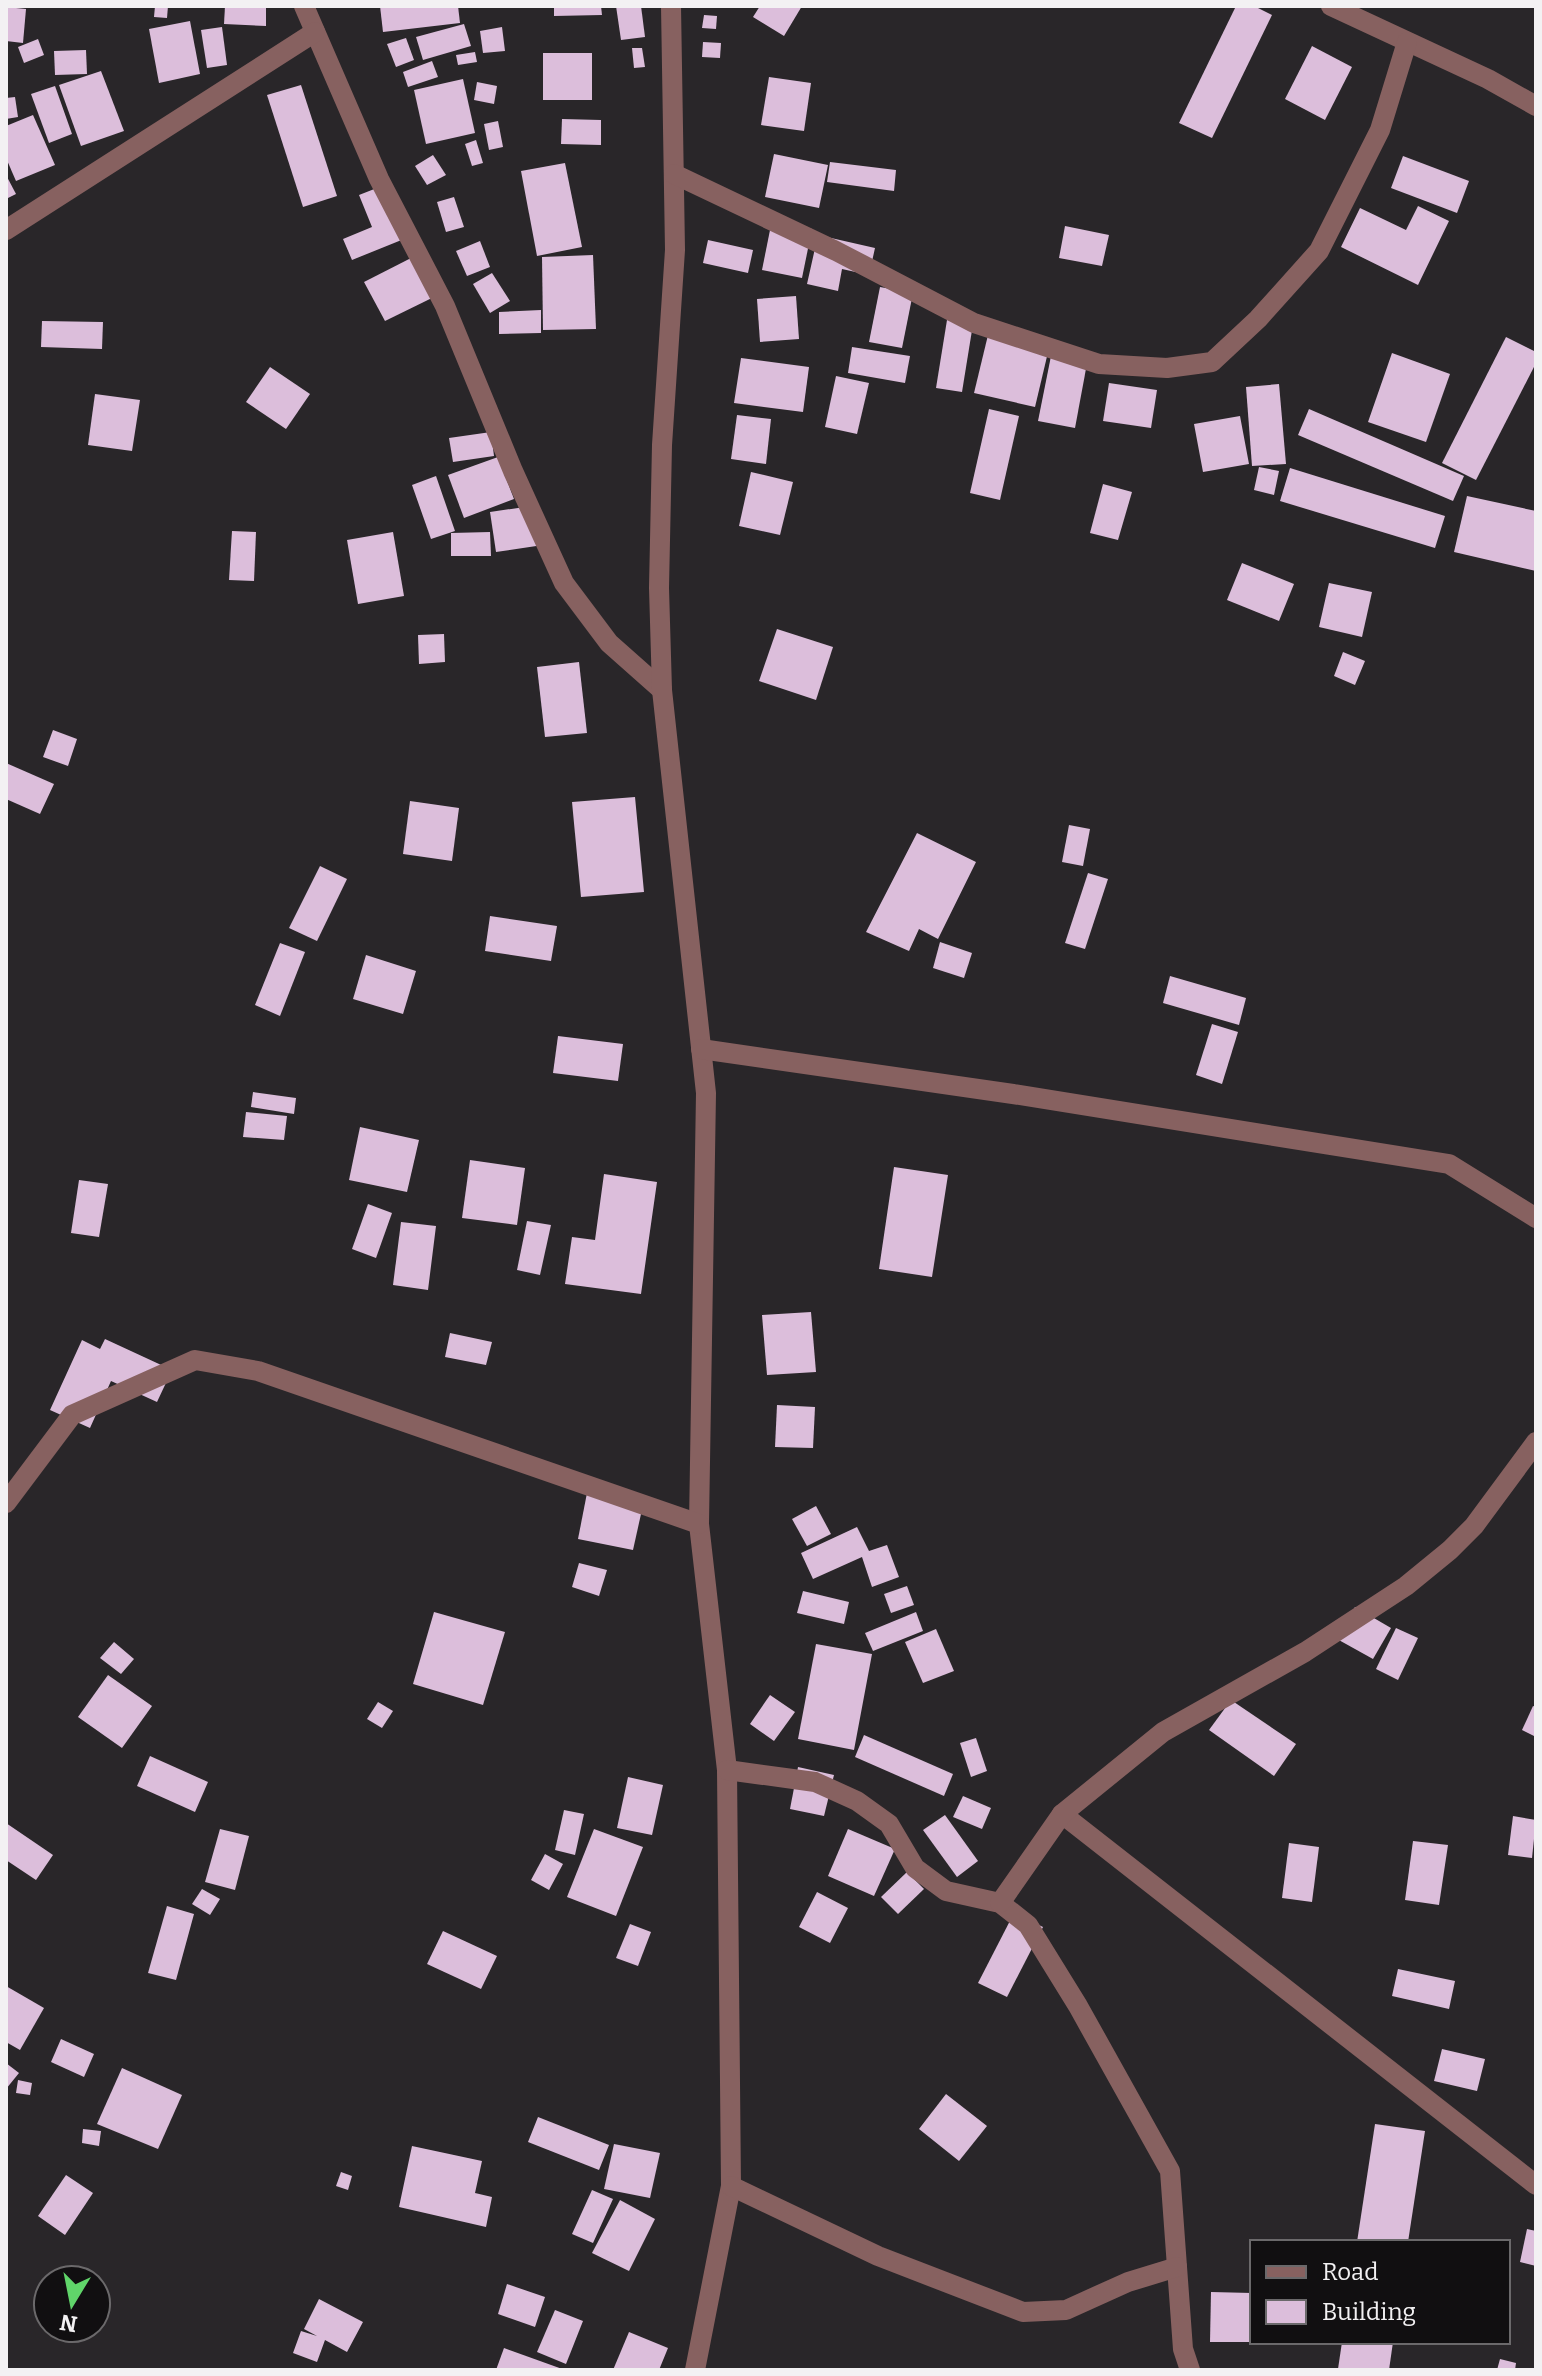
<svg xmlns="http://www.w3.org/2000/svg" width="1542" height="2376" font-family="Bitter,serif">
  <rect width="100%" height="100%" fill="#292629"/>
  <g fill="#dcbedb">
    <path d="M155,6H168L167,18L154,17Z"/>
    <path d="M225,6H266V26L224,24Z"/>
    <path d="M380,6H458L460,23L383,32Z"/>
    <path d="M554,6H601L602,15L554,16Z"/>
    <path d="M616,6H641L645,37L621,40Z"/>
    <path d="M760,6H802L784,36L753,17Z"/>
    <path d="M1236,6H1254L1272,15L1212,138L1179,123Z"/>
    <path d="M6,7L26,9L23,43L6,41Z"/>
    <path d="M704,15L717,16L716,29L702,28Z"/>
    <path d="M190,21L200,74L159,83L149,29Z"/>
    <path d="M464,24L471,46L423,60L416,37Z"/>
    <path d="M222,27L227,65L207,68L201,30Z"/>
    <path d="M502,27L505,51L483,53L480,31Z"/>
    <path d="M406,38L414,60L396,67L387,44Z"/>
    <path d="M38,39L44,55L24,63L18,47Z"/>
    <path d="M703,42L721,43L720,58L702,57Z"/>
    <path d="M1312,46L1352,67L1325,120L1285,99Z"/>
    <path d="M632,48H642L645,67L634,68Z"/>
    <path d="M86,50L87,74L55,75L54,51Z"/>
    <path d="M475,52L477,62L458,65L456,55Z"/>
    <rect x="543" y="53" width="49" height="47"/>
    <path d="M432,61L438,77L408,87L403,72Z"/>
    <path d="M101,71L124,131L81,146L59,85Z"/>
    <path d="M769,77L811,83L804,131L761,125Z"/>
    <path d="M463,79L475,133L426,144L414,90Z"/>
    <path d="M477,82L497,86L494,104L474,100Z"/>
    <path d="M301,85L337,196L303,207L267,95Z"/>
    <path d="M55,86L72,134L49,143L31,94Z"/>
    <path d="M15,97L18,117L6,119V98Z"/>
    <path d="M33,115L55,165L16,181L6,158V126Z"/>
    <path d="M562,119L601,120V145L561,144Z"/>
    <path d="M498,121L503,147L489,150L484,124Z"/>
    <path d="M476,140L483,163L472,166L465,144Z"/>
    <path d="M774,154L828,165L819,208L765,197Z"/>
    <path d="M433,155L446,175L427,185L415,166Z"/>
    <path d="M1403,156L1469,181L1457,213L1391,188Z"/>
    <path d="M830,162L896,170L894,191L827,182Z"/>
    <path d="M565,163L582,247L537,256L521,171Z"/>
    <path d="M6,175L16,194L6,199Z"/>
    <path d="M382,186L404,239L352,260L343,239L372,227L359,195Z"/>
    <path d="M454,197L464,227L446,232L437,202Z"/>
    <path d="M1418,206L1449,221L1418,285L1341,247L1360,208L1406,230Z"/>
    <path d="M772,220L812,229L802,278L762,270Z"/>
    <path d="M1065,226L1109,235L1102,266L1059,258Z"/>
    <path d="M818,235L875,248L869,275L842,269L838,291L807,284Z"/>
    <path d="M708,240L753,250L748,273L703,263Z"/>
    <path d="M480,241L490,267L467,276L456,251Z"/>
    <path d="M593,255L596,329L543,330L542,257Z"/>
    <path d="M415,256L436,296L385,321L364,282Z"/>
    <path d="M492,273L510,301L490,313L473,284Z"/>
    <path d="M880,287L913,293L902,348L869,342Z"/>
    <path d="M796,296L799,339L760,342L757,299Z"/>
    <path d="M541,310V333L499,334V312Z"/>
    <path d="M947,320L973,324L962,392L936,388Z"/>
    <path d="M42,321L103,322L102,349L41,347Z"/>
    <path d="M988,335L1049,348L1035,407L974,393Z"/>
    <path d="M1506,337L1536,352V363L1476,480L1442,463Z"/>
    <path d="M852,347L910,356L905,383L848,373Z"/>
    <path d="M1052,351L1088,358L1075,428L1038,421Z"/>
    <path d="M1392,353L1450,374L1426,442L1368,422Z"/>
    <path d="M741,358L809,367L803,412L734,403Z"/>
    <path d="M270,367L310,394L286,429L246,402Z"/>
    <path d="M836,376L869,383L857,434L825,427Z"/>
    <path d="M1109,383L1157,390L1151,428L1103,421Z"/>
    <path d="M1279,384L1286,464L1252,466L1246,387Z"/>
    <path d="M95,394L140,400L132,451L88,445Z"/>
    <path d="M989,409L1019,416L1000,500L970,493Z"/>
    <path d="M1309,409L1464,476L1453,501L1298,435Z"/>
    <path d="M737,415L771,419L766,464L731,459Z"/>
    <path d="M1240,416L1249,464L1203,472L1194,424Z"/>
    <path d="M491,432L494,456L453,462L449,438Z"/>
    <path d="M498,457L514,499L464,518L448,475Z"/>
    <path d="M1259,467L1279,471L1274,495L1254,490Z"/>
    <path d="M1290,468L1445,516L1435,548L1280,501Z"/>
    <path d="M751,472L793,482L780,535L739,526Z"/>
    <path d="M436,476L455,531L431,539L412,485Z"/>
    <path d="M1103,484L1132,492L1118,540L1090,533Z"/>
    <path d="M1467,496L1536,511V571L1454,552Z"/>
    <path d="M538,505L543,545L496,552L490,512Z"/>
    <path d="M232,531L256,532L254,581L229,580Z"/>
    <path d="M393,532L404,596L358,604L347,540Z"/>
    <path d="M490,532L491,556H451V533Z"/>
    <path d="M1242,563L1294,584L1279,621L1227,600Z"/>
    <path d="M1329,583L1372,592L1362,637L1319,627Z"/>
    <path d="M777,629L833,647L816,700L759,681Z"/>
    <path d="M444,634L445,662L419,664L418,635Z"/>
    <path d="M1343,652L1365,661L1355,685L1334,676Z"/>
    <path d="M579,662L587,733L545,737L537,667Z"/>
    <path d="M53,730L77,739L68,766L43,757Z"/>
    <path d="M6,763L54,784L40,814L6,799Z"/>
    <path d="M635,797L644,892L581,897L572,802Z"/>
    <path d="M410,801L459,808L452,861L403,854Z"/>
    <path d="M1069,825L1090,829L1083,866L1062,862Z"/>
    <path d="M917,833L976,862L938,939L919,929L909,951L866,932Z"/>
    <path d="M320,866L347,879L317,941L289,928Z"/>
    <path d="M1088,873L1108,879L1085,949L1065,943Z"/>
    <path d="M490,916L557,926L551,961L485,951Z"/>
    <path d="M940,942L972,953L964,978L933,968Z"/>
    <path d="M280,943L305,952L280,1016L255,1005Z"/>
    <path d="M366,955L416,971L403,1014L353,999Z"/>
    <path d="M1170,976L1246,998L1239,1025L1163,1003Z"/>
    <path d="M1212,1024L1238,1032L1222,1084L1196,1075Z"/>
    <path d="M558,1036L623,1044L618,1081L553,1073Z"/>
    <path d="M253,1092L296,1098L294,1114L251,1107Z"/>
    <path d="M246,1112L287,1116L284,1140L243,1137Z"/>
    <path d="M360,1127L419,1140L407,1192L349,1180Z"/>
    <path d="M470,1160L525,1168L517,1225L462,1218Z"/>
    <path d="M894,1167L948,1175L932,1277L879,1269Z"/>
    <path d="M604,1174L657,1182L641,1294L565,1284L572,1237L595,1240Z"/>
    <path d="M79,1180L108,1184L99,1237L71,1233Z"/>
    <path d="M368,1204L392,1213L376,1258L352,1249Z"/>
    <path d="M527,1221L551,1225L540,1275L517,1270Z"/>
    <path d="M401,1222L436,1226L428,1290L393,1285Z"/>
    <path d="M811,1312L816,1372L767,1375L762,1315Z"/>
    <path d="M450,1333L492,1342L486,1365L445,1357Z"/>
    <path d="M105,1339L172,1370L157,1402L111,1381L90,1428L50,1410L82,1340L100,1349Z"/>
    <path d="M777,1405L815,1407L813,1448L775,1447Z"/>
    <path d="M587,1493L643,1505L633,1550L578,1539Z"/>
    <path d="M816,1506L831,1534L807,1546L792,1519Z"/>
    <path d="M857,1527L869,1551L887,1545L899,1577L872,1587L862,1557L813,1579L801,1553Z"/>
    <path d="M579,1563L607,1570L599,1596L572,1587Z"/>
    <path d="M907,1586L914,1605L891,1613L884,1594Z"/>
    <path d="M803,1591L849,1602L844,1624L797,1613Z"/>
    <path d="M1355,1607L1391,1628L1373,1659L1337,1639Z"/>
    <path d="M434,1612L505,1632L483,1705L413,1684Z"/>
    <path d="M916,1612L923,1631L873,1651L865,1633Z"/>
    <path d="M1396,1628L1418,1638L1398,1680L1376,1669Z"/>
    <path d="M936,1629L954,1671L923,1683L905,1642Z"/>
    <path d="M114,1642L134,1659L121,1674L100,1658Z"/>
    <path d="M816,1644L872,1654L854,1750L798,1739Z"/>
    <path d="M108,1675L152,1706L122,1748L78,1717Z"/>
    <path d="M770,1695L795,1712L774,1741L750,1724Z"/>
    <path d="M1231,1700L1296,1744L1274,1776L1209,1730Z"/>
    <path d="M378,1702L393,1711L382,1728L367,1719Z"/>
    <path d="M1533,1706L1536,1707V1737L1522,1730Z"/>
    <path d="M864,1735L953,1774L944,1796L855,1757Z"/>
    <path d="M976,1738L987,1771L971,1777L960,1743Z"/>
    <path d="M150,1756L208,1782L195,1812L137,1786Z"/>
    <path d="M798,1767L834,1775L824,1816L790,1809Z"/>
    <path d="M628,1777L663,1785L652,1835L617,1828Z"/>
    <path d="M963,1796L991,1808L982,1829L953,1817Z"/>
    <path d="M564,1810L584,1814L575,1855L555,1850Z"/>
    <path d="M945,1815L978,1861L957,1877L923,1830Z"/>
    <path d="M1513,1816L1536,1820L1532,1858L1508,1855Z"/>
    <path d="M6,1823L53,1855L36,1880L6,1860Z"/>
    <path d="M220,1829L249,1836L235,1890L205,1882Z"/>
    <path d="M594,1829L643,1847L616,1916L567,1897Z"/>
    <path d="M848,1829L895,1849L874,1896L828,1876Z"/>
    <path d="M1413,1841L1448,1845L1439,1905L1405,1900Z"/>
    <path d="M1289,1843L1319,1847L1312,1902L1282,1898Z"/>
    <path d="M545,1854L563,1864L549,1890L531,1880Z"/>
    <path d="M907,1872L924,1889L898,1914L881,1897Z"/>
    <path d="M202,1889L220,1899L210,1915L192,1904Z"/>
    <path d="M817,1892L848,1908L830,1943L799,1927Z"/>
    <path d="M167,1906L194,1914L176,1980L148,1973Z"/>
    <path d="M1014,1913L1043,1927L1007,1997L978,1983Z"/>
    <path d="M630,1924L651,1932L638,1966L616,1958Z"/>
    <path d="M443,1931L497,1956L481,1989L427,1964Z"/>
    <path d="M1398,1969L1455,1981L1449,2009L1392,1996Z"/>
    <path d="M6,1986L44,2008L20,2050L6,2042Z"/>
    <path d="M61,2039L94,2054L84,2077L51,2062Z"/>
    <path d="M1442,2049L1485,2059L1477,2091L1434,2081Z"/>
    <path d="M6,2063L19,2073L6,2089Z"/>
    <path d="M122,2068L182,2095L158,2149L97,2124Z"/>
    <path d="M18,2080L32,2083L30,2095L16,2093Z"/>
    <path d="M946,2094L987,2126L959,2161L919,2129Z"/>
    <path d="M538,2117L609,2145L599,2170L528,2142Z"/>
    <path d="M1375,2124L1425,2131L1408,2242H1357Z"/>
    <path d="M83,2129L101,2131L99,2146L82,2143Z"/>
    <path d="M614,2144L660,2153L650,2198L604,2189Z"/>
    <path d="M412,2146L482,2161L475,2193L492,2197L486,2227L399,2207Z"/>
    <path d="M341,2172L352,2176L348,2190L336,2186Z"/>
    <path d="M66,2175L93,2193L65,2235L38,2216Z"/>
    <path d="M592,2190L613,2199L593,2243L572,2234Z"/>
    <path d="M620,2200L655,2219L629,2271L592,2253Z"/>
    <path d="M1527,2229L1536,2231V2266L1520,2262Z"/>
    <path d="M507,2284L545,2297L535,2327L498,2314Z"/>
    <path d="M1211,2292L1252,2293V2342H1210Z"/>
    <path d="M319,2299L363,2322L347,2352L325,2340L317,2362L293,2353L301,2331L317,2336L304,2329Z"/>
    <path d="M555,2310L583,2321L566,2364L537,2352Z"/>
    <path d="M629,2332L668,2348L659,2370H613Z"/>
    <path d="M1342,2342H1393L1389,2370L1338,2369Z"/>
    <path d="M504,2348L565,2370H496Z"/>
    <path d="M1500,2359L1516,2363L1515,2370H1497Z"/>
  </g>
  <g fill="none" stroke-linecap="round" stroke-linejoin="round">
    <g stroke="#876160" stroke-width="20">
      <path d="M304,6L379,179L445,306L513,471L564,583L609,643L662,690"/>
      <path d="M671,6L675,250L662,445L659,588L662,690L706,1093L699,1524L727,1770L731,2186L695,2370"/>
      <path d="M1331,6L1488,79L1536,106"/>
      <path d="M674,174L836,251L974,323L1099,364L1167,368L1212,362L1258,319L1319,251L1380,130L1407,42"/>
      <path d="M6,230L315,32"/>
      <path d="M701,1049L1013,1094L1449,1164L1536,1218"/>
      <path d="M6,1503L72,1415L195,1360L258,1371L699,1524"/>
      <path d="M727,1770L815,1782L857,1801L889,1824L915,1868L946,1891L1000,1903L1028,1925L1078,2006L1170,2171L1183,2349L1190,2370"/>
      <path d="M1062,1814L1536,2185"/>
      <path d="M1000,1903L1062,1814L1163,1732L1305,1652L1406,1586L1450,1550L1474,1526L1536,1442"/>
      <path d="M731,2186L878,2256L1023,2312L1066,2310L1128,2282L1177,2267"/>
    </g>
  </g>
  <rect width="1542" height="2376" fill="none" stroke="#f3f1f3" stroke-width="16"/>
  <rect x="1250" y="2240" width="260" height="104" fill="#110f11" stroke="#6b696b" stroke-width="2"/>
  <rect x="1266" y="2266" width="40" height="12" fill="#876160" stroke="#6b696b" stroke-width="2"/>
  <text x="1322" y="2280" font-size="24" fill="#f3f1f3">Road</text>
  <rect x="1266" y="2300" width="40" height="24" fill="#dcbedb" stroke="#6b696b" stroke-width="2"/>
  <text x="1322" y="2320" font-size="24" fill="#f3f1f3">Building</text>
  <g transform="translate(72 2304) rotate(190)"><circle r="38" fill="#110f11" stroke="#6b696b" stroke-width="2"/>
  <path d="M0-6L14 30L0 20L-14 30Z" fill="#60d56a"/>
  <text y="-12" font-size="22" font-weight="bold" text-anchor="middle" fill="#f3f1f3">N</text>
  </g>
</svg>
